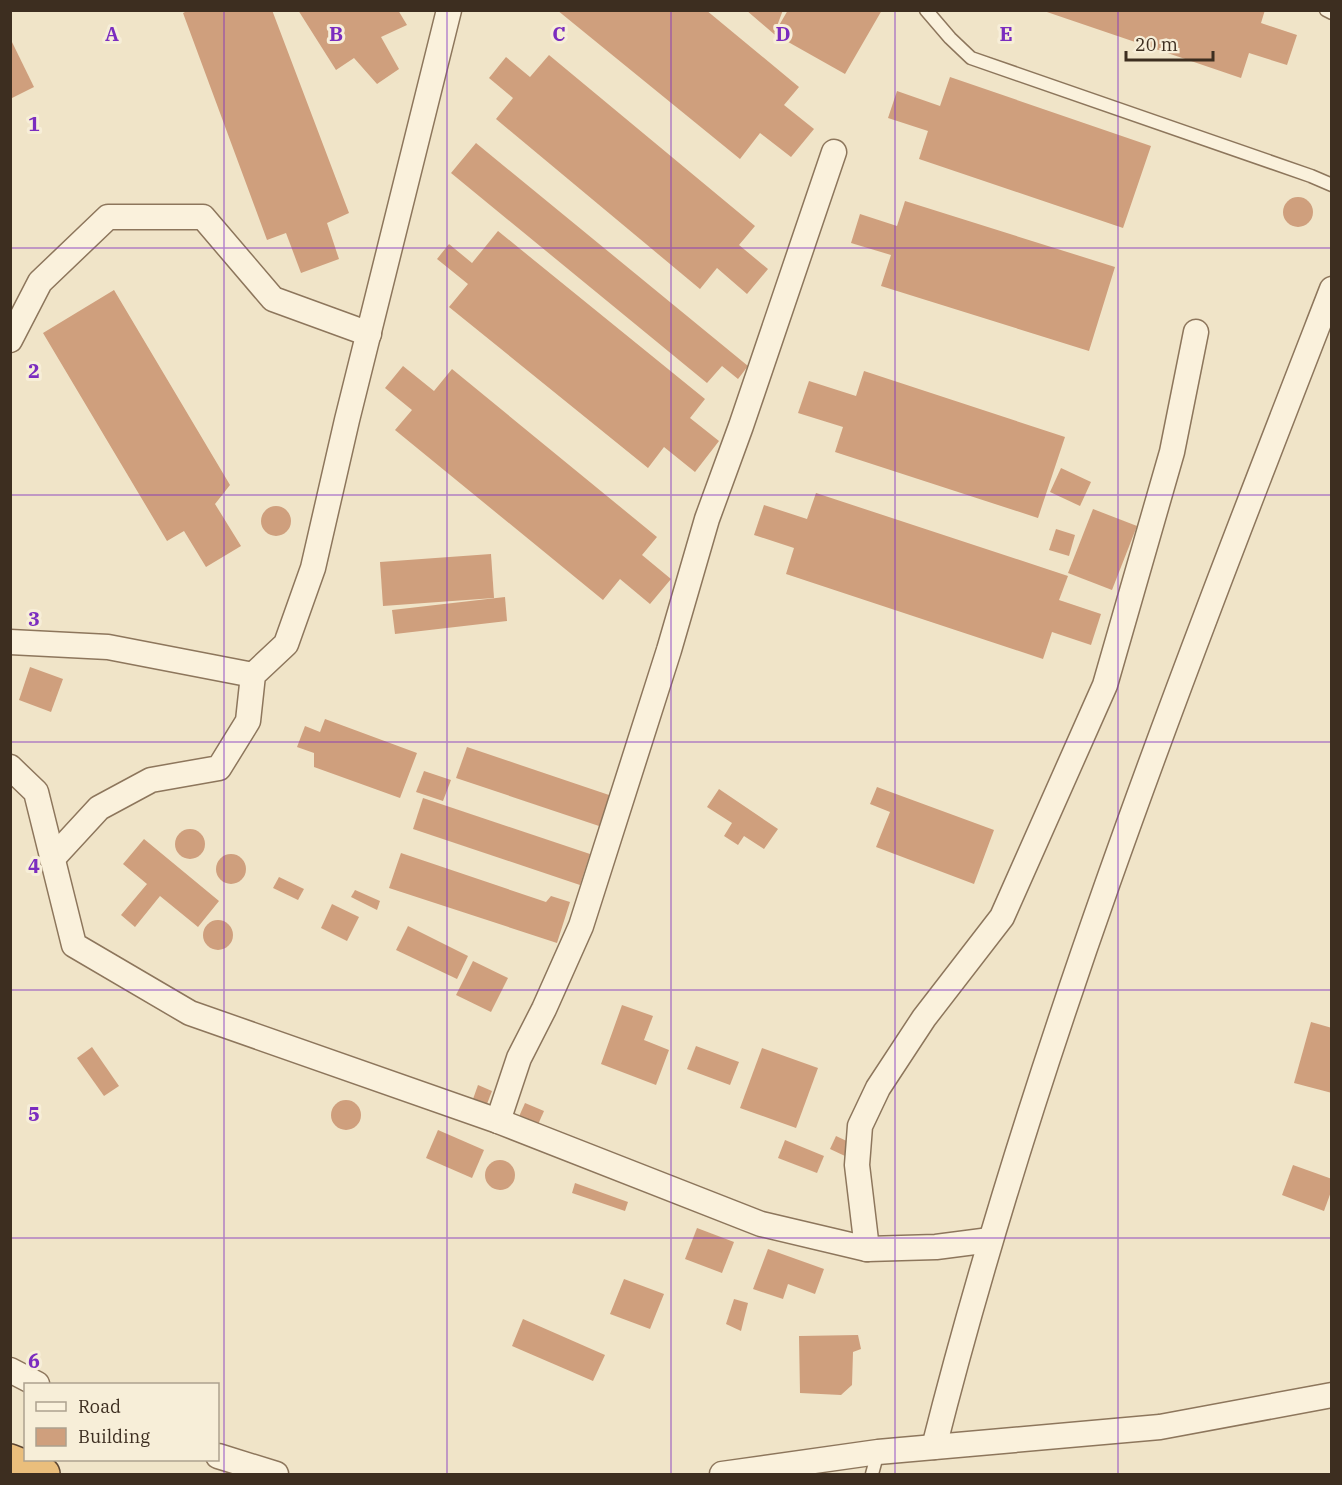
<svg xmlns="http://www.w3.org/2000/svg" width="1342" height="1485" font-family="'IBM Plex Serif',serif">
  <rect width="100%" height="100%" fill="#f0e4c8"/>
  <g fill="#cf9f7d">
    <path d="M189,10H272L349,213L327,223L339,259L301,273L286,233L267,240L183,13Z"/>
    <path d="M298,10H398L407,25L381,37L399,69L377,84L354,58L336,70Z"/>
    <path d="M557,10H706L799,87L784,105L814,129L791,157L760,133L740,159Z"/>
    <path d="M746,10H783L774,34L788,10H882L845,74L774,34Z"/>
    <path d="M1041,10H1265L1261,23L1297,35L1287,65L1249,53L1241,78Z"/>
    <path d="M10,38L34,87L10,99Z"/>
    <path d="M549,55L755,226L739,245L768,269L747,294L717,268L700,289L496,119L513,98L489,78L506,57L530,77Z"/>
    <path d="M950,77L1151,146L1123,228L919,159L928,131L888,118L897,91L940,106Z"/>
    <path d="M476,143L748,366L738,379L722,366L707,383L451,173Z"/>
    <circle cx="1298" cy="212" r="15"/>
    <path d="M905,201L1115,267L1089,351L881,286L891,255L851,243L860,214L897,226Z"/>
    <path d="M498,231L705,399L690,418L719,441L695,472L664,447L648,468L449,307L468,284L437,259L449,244L472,263Z"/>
    <path d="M114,290L230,485L215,504L241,546L206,567L184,531L167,541L43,333Z"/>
    <path d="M403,366L434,391L452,369L657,537L642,555L671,579L650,604L620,579L603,600L395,430L412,410L385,388Z"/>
    <path d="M864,371L1065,437L1038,518L835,452L843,427L798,413L809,381L856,396Z"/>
    <path d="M1061,468L1091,482L1080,506L1050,492Z"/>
    <path d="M816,493L1068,576L1059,600L1101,614L1091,645L1052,632L1043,659L786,574L794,548L754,535L764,505L807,519Z"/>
    <circle cx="276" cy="521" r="15"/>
    <path d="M1093,509L1137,526L1112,590L1068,573Z"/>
    <path d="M1056,529L1075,535L1069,556L1049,550Z"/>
    <path d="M491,554L494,598L383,606L380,562Z"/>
    <path d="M505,597L507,621L395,634L392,610Z"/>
    <path d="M30,667L63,679L51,712L19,700Z"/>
    <path d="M325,719L417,753L400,798L314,767V753L297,747L305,726L320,732Z"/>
    <path d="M467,747L612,796L602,827L456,778Z"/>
    <path d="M424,771L451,780L443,801L416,792Z"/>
    <path d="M877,787L994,830L974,884L876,847L890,812L870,804Z"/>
    <path d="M719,789L778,829L764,849L744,836L738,845L724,836L732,823L707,807Z"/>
    <path d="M423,798L590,854L580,885L413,829Z"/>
    <circle cx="190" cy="844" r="15"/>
    <path d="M144,839L219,901L198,927L160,896L135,927L121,915L147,884L123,864Z"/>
    <path d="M401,853L546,902L551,896L570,902L557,943L389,888Z"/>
    <circle cx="231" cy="869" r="15"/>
    <path d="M279,877L304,889L298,900L273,888Z"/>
    <path d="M355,890L380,901L377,910L351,897Z"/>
    <path d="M332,904L359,917L347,941L321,928Z"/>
    <circle cx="218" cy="935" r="15"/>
    <path d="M408,926L468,956L457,979L396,950Z"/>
    <path d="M473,961L508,978L491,1012L456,995Z"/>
    <path d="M622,1005L653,1016L644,1040L669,1050L656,1085L601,1064Z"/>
    <path d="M1311,1022L1332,1028V1093L1294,1083Z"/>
    <path d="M696,1046L739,1062L730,1085L687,1069Z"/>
    <path d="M92,1047L119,1086L104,1096L77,1058Z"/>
    <path d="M762,1048L818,1068L796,1128L740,1108Z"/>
    <path d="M478,1085L492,1091L487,1104L473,1099Z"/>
    <circle cx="346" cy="1115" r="15"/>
    <path d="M525,1103L544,1111L536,1129L517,1121Z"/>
    <path d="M438,1130L484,1150L472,1178L426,1158Z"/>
    <path d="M836,1136L851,1143L845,1156L830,1149Z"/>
    <path d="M785,1140L824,1156L817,1173L778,1158Z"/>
    <circle cx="500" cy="1175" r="15"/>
    <path d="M1293,1165L1332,1179V1189L1324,1211L1282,1195Z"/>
    <path d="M575,1183L628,1202L625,1211L572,1193Z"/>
    <path d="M697,1228L734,1242L722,1273L685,1259Z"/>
    <path d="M768,1249L824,1269L815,1294L788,1284L783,1299L753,1289Z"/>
    <path d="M624,1279L664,1294L650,1329L610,1314Z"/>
    <path d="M734,1299L748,1303L741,1331L726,1324Z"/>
    <path d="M523,1319L605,1355L593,1381L512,1346Z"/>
    <path d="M858,1335L861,1349L853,1352L852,1385L841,1395L800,1393L799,1336Z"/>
  </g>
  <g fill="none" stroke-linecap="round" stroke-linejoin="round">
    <g stroke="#8d765c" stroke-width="15">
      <g id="service">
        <path d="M926,10L950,38L971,58L1311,176L1332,185"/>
        <path d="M1326,10L1332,13"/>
        <path d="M872,1474L878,1452"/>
      </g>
    </g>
    <g stroke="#8d765c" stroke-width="27">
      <g id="minor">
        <path d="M10,340L40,282L108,217H203L273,299L369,334"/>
        <path d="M10,642L108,647L253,675"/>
        <path d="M10,767L36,792L74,945L190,1013L498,1121L761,1224L867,1249L936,1247L990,1240"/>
        <path d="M52,859L99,808L151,780L219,768L248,721L253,675L286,644L313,568L347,420L449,10"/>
        <path d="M498,1121L519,1058L544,1009L581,926L669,650L707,519L741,426L834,152"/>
        <path d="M867,1249L857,1165L860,1126L878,1088L924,1018L1002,917L1105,685L1172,452L1196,332"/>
        <path d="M10,1370L37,1384"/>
        <path d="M934,1447C1034,1051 1184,670 1332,289"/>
        <path d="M218,1456L276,1474"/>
        <path d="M722,1474L878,1452L1160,1427L1332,1395"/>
      </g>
    </g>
    <g stroke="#5b4430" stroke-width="36">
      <path id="trunk" d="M10,1461L43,1474"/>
    </g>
    <use href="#service" stroke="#faf1dc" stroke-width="12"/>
    <use href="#minor" stroke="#faf1dc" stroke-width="24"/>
    <use href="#trunk" stroke="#eabe7c" stroke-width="33"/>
  </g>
  <path fill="none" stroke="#7b2cbf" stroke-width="1.5" stroke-opacity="0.55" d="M224,10V1474M447,10V1474M671,10V1474M895,10V1474M1118,10V1474M10,248H1332M10,495H1332M10,742H1332M10,990H1332M10,1238H1332"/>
  <g font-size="20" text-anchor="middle" font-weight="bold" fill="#7b2cbf" stroke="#f7eed8" stroke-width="6" stroke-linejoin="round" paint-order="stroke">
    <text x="112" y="41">A</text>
    <text x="336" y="41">B</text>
    <text x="559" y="41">C</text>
    <text x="783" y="41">D</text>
    <text x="1006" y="41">E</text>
    <text x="34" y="131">1</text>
    <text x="34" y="378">2</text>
    <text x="34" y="626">3</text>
    <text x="34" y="873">4</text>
    <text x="34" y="1121">5</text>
    <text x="34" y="1368">6</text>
  </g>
  <rect width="1342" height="1485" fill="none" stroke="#3d2e20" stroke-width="24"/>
  <rect x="24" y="1383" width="195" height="78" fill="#f7eed8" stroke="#ada18e" stroke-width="1.5"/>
  <rect x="36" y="1402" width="30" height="9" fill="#faf1dc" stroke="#ada18e" stroke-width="1.5"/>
  <text x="78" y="1413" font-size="18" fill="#3d2e20">Road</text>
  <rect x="36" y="1428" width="30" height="18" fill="#cf9f7d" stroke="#ada18e" stroke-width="1.5"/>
  <text x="78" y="1443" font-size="18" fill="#3d2e20">Building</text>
  <path d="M1126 51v9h87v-9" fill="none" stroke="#3d2e20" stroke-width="3"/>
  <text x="1135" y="51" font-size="18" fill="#3d2e20" stroke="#f7eed8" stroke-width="4.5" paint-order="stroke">20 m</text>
</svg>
